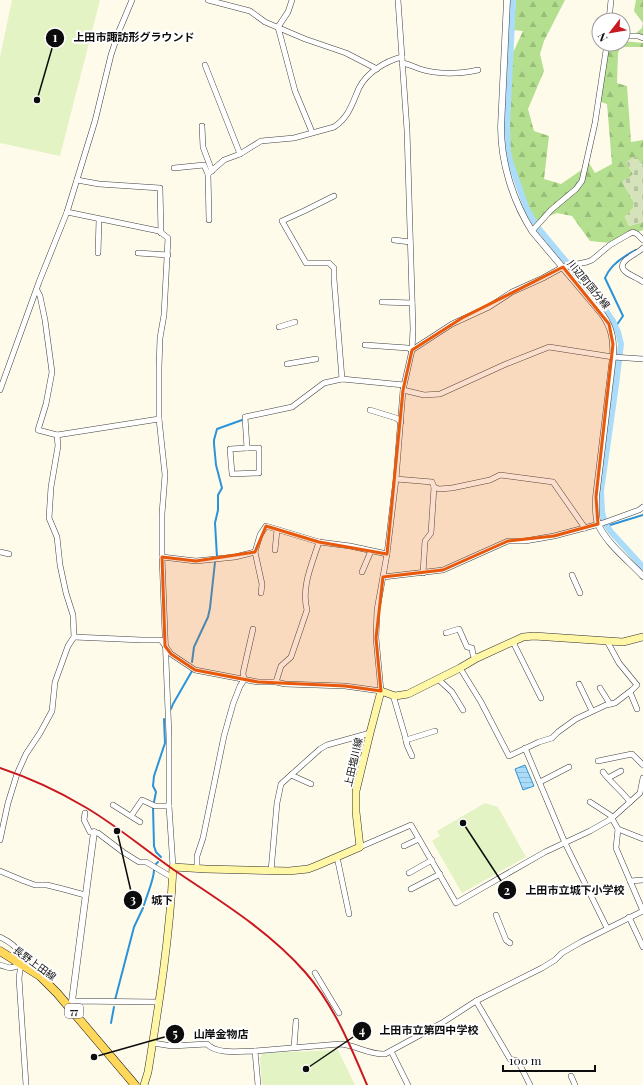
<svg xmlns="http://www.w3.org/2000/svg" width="643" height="1085" font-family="'Playfair Display','Noto Sans JP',serif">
  <defs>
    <pattern id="forest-firs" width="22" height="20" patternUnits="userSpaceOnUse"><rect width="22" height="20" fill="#b3df8f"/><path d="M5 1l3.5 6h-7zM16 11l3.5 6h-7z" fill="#99be7a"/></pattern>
    <pattern id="cemetery-stones" width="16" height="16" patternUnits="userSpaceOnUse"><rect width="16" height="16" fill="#d5e3bb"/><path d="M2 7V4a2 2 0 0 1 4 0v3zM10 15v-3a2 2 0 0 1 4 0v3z" fill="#b6c2a0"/></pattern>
    <pattern id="water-rules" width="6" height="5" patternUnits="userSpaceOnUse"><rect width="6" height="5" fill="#abddfb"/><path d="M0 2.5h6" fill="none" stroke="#92bcd6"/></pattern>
  </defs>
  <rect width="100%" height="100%" fill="#fffbeb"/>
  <g fill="url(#forest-firs)">
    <path d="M516,0H565L544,41L540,54L544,71L528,109L534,131L549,136L544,179L561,184L583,169L589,163L595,173L612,164L607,104L601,102C602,90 604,50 612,44H623V41L643,43V47H625L620,49L618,53L617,83L627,86L631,142L643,140V164L626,162L633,174L630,196L634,202L633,208L625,217L629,226L643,222V230L610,243L590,241L572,216L557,213L536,221L528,206L511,163L508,140L507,126L511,57L523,31L513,30Z"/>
    <path d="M636,0H643V36L636,33L642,28L643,23L634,11Z"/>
  </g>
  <path fill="url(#cemetery-stones)" d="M636,156L642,165L643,164V222L629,226L625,217L633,208L634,202L630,196L622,182L633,174L626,162Z"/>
  <g fill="#e3f3c4">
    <path d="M12,0H100L60,156L0,143V57Z"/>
    <path d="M485,803L498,807L526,857L462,893L432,841L440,836L437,831Z"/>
    <path d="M338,1050L355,1085H262L260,1058L263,1053Z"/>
  </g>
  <path fill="url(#water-rules)" stroke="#2b93d9" d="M525,765L534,786L523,790L515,769Z"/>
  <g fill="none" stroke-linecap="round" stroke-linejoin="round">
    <g stroke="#2b93d9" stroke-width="2">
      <path d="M616,326L623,316L605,278C610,265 624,256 636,250"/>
      <path d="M607,526L643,515"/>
      <path d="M217,557L215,523L218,510V495L222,488L216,465L214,444V440L217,429L242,420"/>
      <path d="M192,662L194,647L208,617L210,608L215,562"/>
      <path d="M171,709L173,704L192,671"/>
      <path d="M154,802L156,792L153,786L154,776L165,743L164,719"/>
      <path d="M153,807L154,846L156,852L161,857"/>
      <path d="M156,864L158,862"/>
      <path d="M144,905C147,895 154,879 154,870"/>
      <path d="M115,1000L134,927L143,908"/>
      <path d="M111,1023L114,1007"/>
    </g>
    <g stroke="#abddfb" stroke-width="6">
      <path d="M513,0L507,126L508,152L511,164L526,207L534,222"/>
      <path d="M539,229L599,301L613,321L618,332L621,344L616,385L601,491L602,512L605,523L611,532L643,567"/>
    </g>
    <g stroke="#3f3f3f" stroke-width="6">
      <g id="minor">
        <path d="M208,0L250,11L265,22L305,39L346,53L377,69"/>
        <path d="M292,0L288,12L278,27L295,91L312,132"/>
        <path d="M609,20L611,0"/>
        <path d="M623,36H638L643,38"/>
        <path d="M402,63C409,64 414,67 420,69C439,75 459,74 478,70"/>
        <path d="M205,65L240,154"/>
        <path d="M202,126L203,147L212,171"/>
        <path d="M174,168L204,165L208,174"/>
        <path d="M77,180L99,184L160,188L161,233"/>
        <path d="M334,196L304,211L282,221L306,263H329L334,268V279L342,379"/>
        <path d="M67,212L159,231L168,238L164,315L160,338L159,367V419L165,475L162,514V557L169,737V806L173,867"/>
        <path d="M209,220L208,174L224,160L240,154L261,141L294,138L334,127C349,117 352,104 359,88C367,72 386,61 402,57"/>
        <path d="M532,231L551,210L576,189L582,181L595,123L607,44"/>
        <path d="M394,240L410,242"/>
        <path d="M643,248C638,254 613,262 626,272C631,276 638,278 643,282"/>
        <path d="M98,253L99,220"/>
        <path d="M138,253L168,255"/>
        <path d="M382,302L412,303"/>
        <path d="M279,327L295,322"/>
        <path d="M365,345L408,348L412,350L452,324L489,307L512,292L543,278L563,267L587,262L592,260L610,245L629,234L633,232L637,234L643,240"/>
        <path d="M287,364L316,359"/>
        <path d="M0,390L39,282L67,212L95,121L111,55L119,31L132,0"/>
        <path d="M403,390L424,395L440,394L506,364L549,347L613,357L643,359"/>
        <path d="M370,410L396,418L401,422"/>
        <path d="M57,435L159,419"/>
        <path d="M247,448L245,417L292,407L324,383L342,379L404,385"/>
        <path d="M247,448H259V473L232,474L230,449Z"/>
        <path d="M396,479L432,482L434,487L431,533L425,541L423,573"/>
        <path d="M434,487L439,489L452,488L490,480L500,475L553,482L585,528"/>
        <path d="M275,550L277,530"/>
        <path d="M0,552L9,554"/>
        <path d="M162,557L196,561L235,557L255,552"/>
        <path d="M362,572L371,551"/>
        <path d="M572,575L580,593"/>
        <path d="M383,577L443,570L508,541H525L554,536L603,523L639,510L643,507"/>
        <path d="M261,593L262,584L255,552L260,535L266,526L319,542L350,546L387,554"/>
        <path d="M446,633L459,629L467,647L472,648L473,655L477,658"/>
        <path d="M74,637L142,640H161L171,654L195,670L258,682H276L285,684L345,686L381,691L376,638L377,610L387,554L396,479L403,390L412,350L413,329L407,130L398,0"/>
        <path d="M513,642L541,698"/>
        <path d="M460,668L481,702L509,756L539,742L552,738L558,732L576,719L606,705L615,703L632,690L637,685L619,663L607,641"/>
        <path d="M438,679L452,692L463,710"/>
        <path d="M276,682L281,666L291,657L307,610C301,587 312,564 319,542"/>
        <path d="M579,684L592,711"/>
        <path d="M600,688L610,704"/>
        <path d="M630,692L637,709"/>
        <path d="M393,695L405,736L407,745L412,756"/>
        <path d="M406,740L435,731"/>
        <path d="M525,748L565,843L607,928"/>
        <path d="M598,761L632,754L643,765"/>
        <path d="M603,772C611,783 622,791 630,802"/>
        <path d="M291,775L311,784"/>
        <path d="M608,778L621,771"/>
        <path d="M540,782L569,767"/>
        <path d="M590,802L610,815L618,829L616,848L643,911"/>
        <path d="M113,805L140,822"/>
        <path d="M85,813L84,820L90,832L98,833L123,852L139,862H146L173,878"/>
        <path d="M131,816L142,800L155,806H169"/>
        <path d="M618,829L643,839"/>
        <path d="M0,840L8,803L17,774L26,754L40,733L52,711L55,682L68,646L74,637L73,615L66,593L60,565L57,537L49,518L51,487L58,446L57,435L38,430L46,404L52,372L45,320L40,296L37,290"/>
        <path d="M404,846L419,839"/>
        <path d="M360,847L411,825L456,903L545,852L590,831L611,819L640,793L643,778"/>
        <path d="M337,857L349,914"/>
        <path d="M197,869V856L203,838L224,736L233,704L240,686L244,680L243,673L253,629"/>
        <path d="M0,871L24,881L35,885H47L63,889L85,895"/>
        <path d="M271,871L277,803L281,784L320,749L327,745L370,733"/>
        <path d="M409,873L432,860"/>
        <path d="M630,881L643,880"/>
        <path d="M411,889L440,874"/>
        <path d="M496,915L506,940L510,943"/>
        <path d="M629,917L643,947"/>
        <path d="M0,937C22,948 23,955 19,978L26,1085"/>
        <path d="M0,965L10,968L21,965"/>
        <path d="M315,973L339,1013"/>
        <path d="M476,1001L510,1059L518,1061L530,1085"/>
        <path d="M70,1003L72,1001L158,1002"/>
        <path d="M153,1043L172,1046L207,1044C217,1055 242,1051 255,1051"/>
        <path d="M294,1047L296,1021"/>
        <path d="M391,1051L408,1085"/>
        <path d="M571,1076L575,1085"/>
        <path d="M258,1085L255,1051L340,1044C356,1045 369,1055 385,1054L442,1023L476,1001L542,968L555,960L562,953L581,942L643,911"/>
      </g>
    </g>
    <g stroke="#3f3f3f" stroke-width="7">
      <g id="tertiary">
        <path d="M507,0L501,127C501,163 513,201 532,231L602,314C612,328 614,340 613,357L596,497C596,506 595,516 598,524C606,543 629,561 643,576"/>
        <path d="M72,1001L94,832"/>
      </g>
    </g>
    <g stroke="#2e2e2e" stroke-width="8">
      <path id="secondary" d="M144,1085L148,1072C159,1004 170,936 173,867L206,869L289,871L308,869L316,866L360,847L356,812V791L370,733L381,691L395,696L408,694L460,668L477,658L523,637L534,636L623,642L643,637"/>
    </g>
    <g stroke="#1d1d1d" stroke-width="9">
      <path id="primary" d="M0,951L40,976L57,993L135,1085"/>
    </g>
    <use href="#minor" stroke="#fff" stroke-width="5"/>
    <use href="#tertiary" stroke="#fff" stroke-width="6"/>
    <use href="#secondary" stroke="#fff6a6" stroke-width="7"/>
    <use href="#primary" stroke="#ffd85b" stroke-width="8"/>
    <path stroke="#c81820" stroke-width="2" d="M0,768C30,778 58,791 85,807C116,825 144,849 174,870C220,901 268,930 305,972C334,1005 350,1045 367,1085"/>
  </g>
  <path fill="#e8590c" fill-opacity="0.2" stroke="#e8590c" stroke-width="3" stroke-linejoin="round" d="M563,267L609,324L613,344L596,497L598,524L554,536L508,541L443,570L383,577L376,638L381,691L345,686L258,682L195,670L171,654L165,646L162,557L196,561L255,552L266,526L319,542L387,554L403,390L412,350L462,318Z"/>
  <g text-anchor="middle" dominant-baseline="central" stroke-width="4" stroke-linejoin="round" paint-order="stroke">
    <rect fill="#fff" stroke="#555" stroke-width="1" x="65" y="1004" width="18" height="14" rx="3"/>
    <g font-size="9" font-weight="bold" fill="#0c0c0c">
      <text x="74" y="1011">77</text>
    </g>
    <g font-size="10" fill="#0c0c0c" stroke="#fff">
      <text transform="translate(589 284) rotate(50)">川辺町国分線</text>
      <text transform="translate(353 762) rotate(-77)">上田塩川線</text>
      <text transform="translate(35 963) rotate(36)">長野上田線</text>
    </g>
  </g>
  <path fill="none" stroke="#0c0c0c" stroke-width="1.5" d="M37 100L55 38M463 823L507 890M117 831L133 900M306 1069L362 1031M94 1057L175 1034"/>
  <g fill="#0c0c0c" stroke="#fff" stroke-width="1.5">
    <circle cx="37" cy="100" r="4"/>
    <circle cx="463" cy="823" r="4"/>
    <circle cx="117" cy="831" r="4"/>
    <circle cx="306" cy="1069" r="4"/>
    <circle cx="94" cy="1057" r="4"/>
    <circle cx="55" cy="38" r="10"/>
    <circle cx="507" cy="890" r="10"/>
    <circle cx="133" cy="900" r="10"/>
    <circle cx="362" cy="1031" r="10"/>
    <circle cx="175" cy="1034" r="10"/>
  </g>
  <g font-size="12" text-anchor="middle" font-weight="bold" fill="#fff">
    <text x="55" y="42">1</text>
    <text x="507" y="895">2</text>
    <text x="133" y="904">3</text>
    <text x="362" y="1035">4</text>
    <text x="175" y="1038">5</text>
  </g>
  <g font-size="11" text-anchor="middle" font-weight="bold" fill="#0c0c0c" stroke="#fff" stroke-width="4" stroke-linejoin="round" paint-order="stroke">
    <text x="134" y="41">上田市諏訪形グラウンド</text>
    <text x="575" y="894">上田市立城下小学校</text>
    <text x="162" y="904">城下</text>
    <text x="429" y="1034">上田市立第四中学校</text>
    <text x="221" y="1038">山岸金物店</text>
  </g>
  <g transform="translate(611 32) rotate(239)"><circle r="19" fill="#ffffff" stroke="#9e9e9e"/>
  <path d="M0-3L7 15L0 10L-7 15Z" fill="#c81820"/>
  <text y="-6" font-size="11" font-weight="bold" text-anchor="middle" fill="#0c0c0c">N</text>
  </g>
  <path d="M503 1065v6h92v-6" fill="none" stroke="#0c0c0c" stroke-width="2"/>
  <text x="509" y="1065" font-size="12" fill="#0c0c0c" stroke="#ffffff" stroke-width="3" paint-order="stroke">100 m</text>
</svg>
